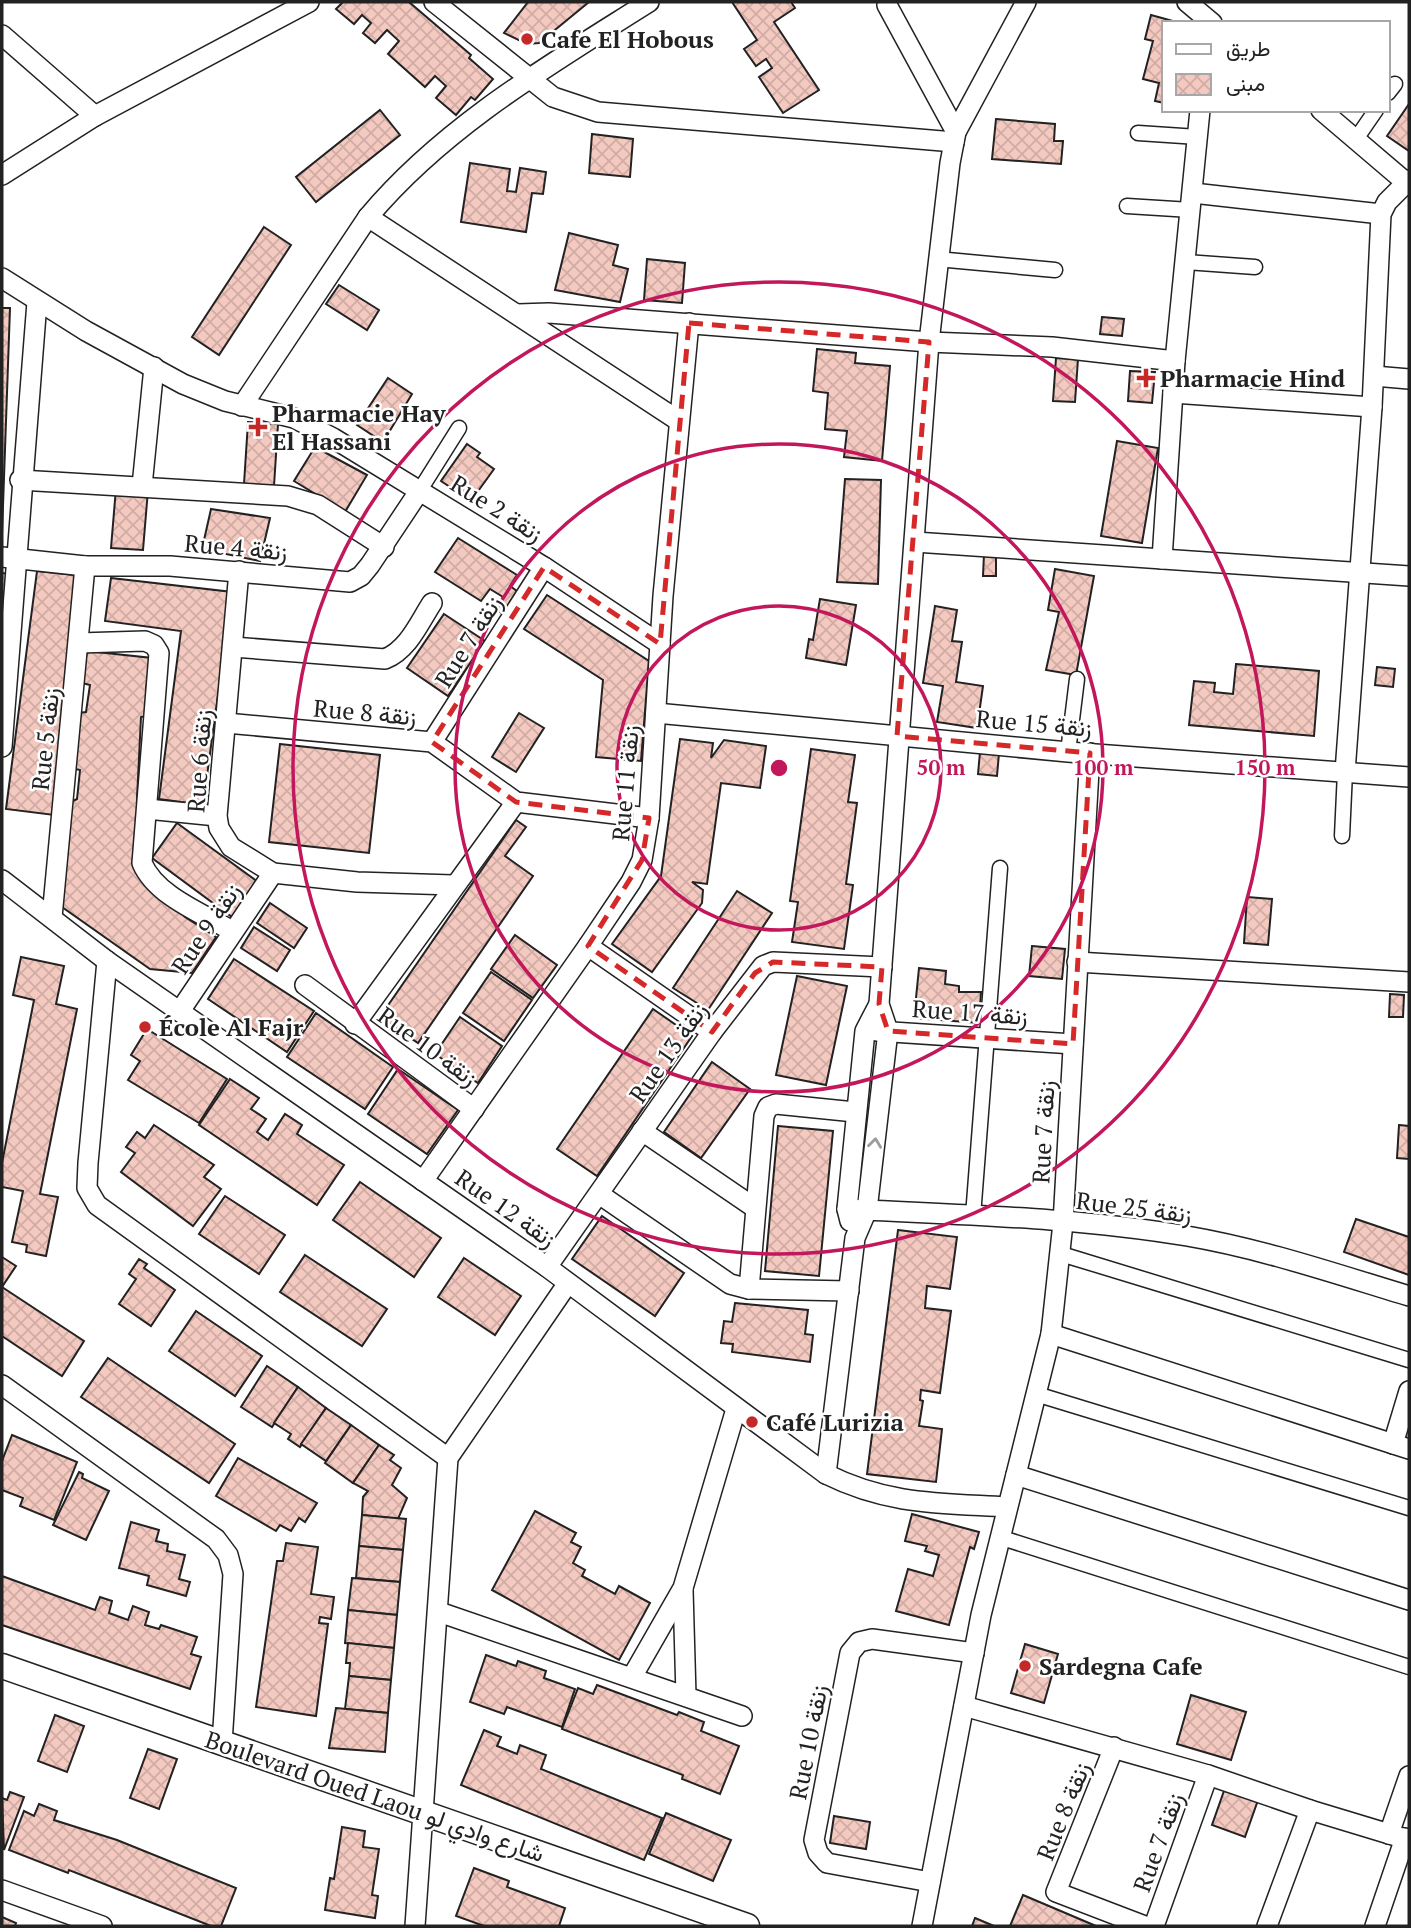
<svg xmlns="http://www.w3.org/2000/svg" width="1411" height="1928" font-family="'PT Serif',Vazirmatn,serif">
  <defs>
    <pattern id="building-cross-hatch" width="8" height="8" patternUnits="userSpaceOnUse" patternTransform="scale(1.75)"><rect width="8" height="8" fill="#f3c9c0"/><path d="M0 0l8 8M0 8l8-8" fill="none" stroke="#d0aca5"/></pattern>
  </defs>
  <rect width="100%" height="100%" fill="#fff"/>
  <g fill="url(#building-cross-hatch)" stroke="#222" stroke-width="2">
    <path d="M343,2H409L471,55L469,58L493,79L475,100L471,97L456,115L436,98L446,86L435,76L425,87L388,54L399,41L387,30L375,43L363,33L371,23L362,15L354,24L336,9Z"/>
    <path d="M528,2H589L539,43L527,44L504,33Z"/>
    <path d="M732,2H791L795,8L774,22L819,90L783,113L759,77L772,68L766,59L756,66L744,49L757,40Z"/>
    <path d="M1151,15L1180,23H1164V103L1155,101L1159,83L1143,79L1153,41L1145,39Z"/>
    <path d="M1409,104V151L1387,136Z"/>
    <path d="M380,110L400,135L316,202L296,177Z"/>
    <path d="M996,119L1055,124L1054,141H1063L1061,164L992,159Z"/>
    <path d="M592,134L633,139L630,177L589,173Z"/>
    <path d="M470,163L510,169L507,191L516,192L520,168L546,172L543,194L532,193L526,232L461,222Z"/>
    <path d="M264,227L291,245L219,355L192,337Z"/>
    <path d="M569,233L618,245L613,265L628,269L620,302L555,290Z"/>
    <path d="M647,259L685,263L682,303L644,300Z"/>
    <path d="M339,285L379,310L367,330L326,304Z"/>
    <path d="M2,308H10L2,534Z"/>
    <path d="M1102,317L1124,319L1122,336L1100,334Z"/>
    <path d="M817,349L856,353L855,363L890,366L882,461L844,457L847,431L825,429L828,393L813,391Z"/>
    <path d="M1056,358L1078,359L1075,402L1053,401Z"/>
    <path d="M1130,371L1155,372L1152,403L1128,401Z"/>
    <path d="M388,378L412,394L383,442L357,425Z"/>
    <path d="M248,422L278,424L274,486L244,484Z"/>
    <path d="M1117,441L1158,448L1142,543L1101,536Z"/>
    <path d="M467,444L480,453L477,457L494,469L471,501L441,481Z"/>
    <path d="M315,447L367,475L345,512L294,481Z"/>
    <path d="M845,479L881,480L878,584L837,582Z"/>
    <path d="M116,488L148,490L143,550L111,548Z"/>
    <path d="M211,509L270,518L260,561L202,549Z"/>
    <path d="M458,538L517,575L510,586L517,591L503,614L496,609L503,597L490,589L481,601L435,572Z"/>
    <path d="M984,554L996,555V576H983Z"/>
    <path d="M1055,569L1094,576L1076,675L1046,670L1059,612L1048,610Z"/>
    <path d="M37,571L84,576L54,815L6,809Z"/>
    <path d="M2,573L9,574L2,627Z"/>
    <path d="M111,578L232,592L203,805L159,799L181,631L105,621Z"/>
    <path d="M547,595L649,661L641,761L596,757L603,680L524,629Z"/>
    <path d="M820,599L856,605L846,665L806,658L809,639L813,640Z"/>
    <path d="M935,606L957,610L952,641L962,642L956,682L983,686L977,728L937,722L943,686L923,683Z"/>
    <path d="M444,614L485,641L448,696L407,668Z"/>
    <path d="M87,651L152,658L146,688H151L148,716L141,717L137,799L143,803L134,866L185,917L216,937L192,973L150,969L62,907L71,802L77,799L80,770L71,768L78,713L86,712L90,685L82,683Z"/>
    <path d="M1236,664L1319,671L1314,736L1189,725L1194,681L1215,683L1214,692L1233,694Z"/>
    <path d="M1377,667L1395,669L1393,687L1375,685Z"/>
    <path d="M519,713L544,728L516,772L492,757Z"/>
    <path d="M680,739L713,743L711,758L724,740L766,746L760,788L721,783L707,884L692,882L703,890L702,903L652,972L612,944L661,876Z"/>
    <path d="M280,744L380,755L369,853L269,842Z"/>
    <path d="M811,749L855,755L848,802L857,803L846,884L853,885L844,949L792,942L798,902L790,901Z"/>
    <path d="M980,752L999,753L997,776L978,774Z"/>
    <path d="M516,820L526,827L505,856L533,876L418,1043L380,1017Z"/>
    <path d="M177,823L258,882L232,917L152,858Z"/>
    <path d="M737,891L772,913L708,1010L673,988Z"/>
    <path d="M1247,897L1272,899L1268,945L1244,943Z"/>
    <path d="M270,903L307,928L294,948L257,923Z"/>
    <path d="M254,927L290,950L277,971L241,948Z"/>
    <path d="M515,935L557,965L533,998L491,969Z"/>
    <path d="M1032,946L1065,949L1062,979L1029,976Z"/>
    <path d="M21,957L64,966L56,1004L77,1009L40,1194L58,1197L46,1256L26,1252L27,1245L12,1242L23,1191L2,1187V1163L34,1000L13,995Z"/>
    <path d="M234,959L314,1011L287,1052L208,999Z"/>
    <path d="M919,968L946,971L945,984L959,986V992H981L979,1023L914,1018Z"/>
    <path d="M491,972L532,1000L504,1041L463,1013Z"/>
    <path d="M797,976L847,986L826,1085L776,1075Z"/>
    <path d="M1390,994L1404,995L1403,1017H1389Z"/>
    <path d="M653,1009L692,1036L597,1176L557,1149Z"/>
    <path d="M316,1013L393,1067L365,1109L287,1057Z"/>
    <path d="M460,1017L502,1046L478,1083L435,1054Z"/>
    <path d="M147,1029L227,1079L199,1123L128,1080L140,1061L131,1055Z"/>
    <path d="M712,1062L750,1089L701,1158L664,1132Z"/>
    <path d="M398,1069L458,1110L427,1154L368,1114Z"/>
    <path d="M230,1079L259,1098L251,1109L266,1119L257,1132L268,1140L285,1114L302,1125L297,1134L344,1165L317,1205L199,1125Z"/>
    <path d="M154,1125L214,1165L204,1177L221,1189L193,1226L121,1172L135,1153L126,1147L137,1132L145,1138Z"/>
    <path d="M1399,1125L1409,1126V1159L1397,1158Z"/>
    <path d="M778,1126L833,1131L819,1276L765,1271Z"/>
    <path d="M360,1182L441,1238L414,1277L333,1220Z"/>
    <path d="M225,1196L285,1235L259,1274L199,1234Z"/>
    <path d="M602,1216L684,1273L655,1316L572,1259Z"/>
    <path d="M1356,1219L1409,1237V1275L1344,1252Z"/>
    <path d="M898,1230L957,1237L950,1289L927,1286L925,1308L951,1311L940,1393L921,1390L920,1400L923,1401L919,1426L942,1429L936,1482L867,1474Z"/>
    <path d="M305,1255L387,1309L362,1346L280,1292Z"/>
    <path d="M2,1257L16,1266L2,1287L84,1341L62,1376L2,1336Z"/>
    <path d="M464,1258L521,1296L495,1335L438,1297Z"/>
    <path d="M139,1259L147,1264L144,1268L175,1290L151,1326L119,1304L136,1279L129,1274Z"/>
    <path d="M735,1303L808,1310L805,1334L813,1335L810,1362L732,1352L733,1344L721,1343L724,1321L732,1322Z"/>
    <path d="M196,1311L262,1356L235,1396L169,1351Z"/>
    <path d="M108,1358L235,1444L209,1483L81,1397Z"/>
    <path d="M267,1366L298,1387L272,1427L241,1407Z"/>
    <path d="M298,1387L326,1408L300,1447L288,1439L291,1434L274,1423Z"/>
    <path d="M326,1408L351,1425L326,1461L301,1444Z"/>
    <path d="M351,1425L379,1445L353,1483L325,1463Z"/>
    <path d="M12,1435L77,1462L54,1520L20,1506L23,1498L2,1490V1461Z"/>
    <path d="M379,1445L394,1455L390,1460L401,1468L392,1485L407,1498L398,1519L362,1515L363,1497L368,1491L353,1483Z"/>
    <path d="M238,1458L317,1503L305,1522L299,1518L291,1531L280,1525L276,1531L216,1496Z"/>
    <path d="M79,1472L83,1474L82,1478L109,1491L86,1540L53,1525Z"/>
    <path d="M535,1511L576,1533L571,1542L581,1547L573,1563L585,1570L582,1576L615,1594L619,1586L650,1603L619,1660L492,1590Z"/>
    <path d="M912,1514L979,1532L974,1549L970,1547L949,1625L896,1611L908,1569L933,1576L939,1555L925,1551L927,1546L905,1541Z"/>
    <path d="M362,1515L406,1519L403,1550L359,1546Z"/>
    <path d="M131,1522L159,1530L156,1541L168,1544L167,1551L185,1555L179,1579L190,1582L186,1596L147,1585L149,1576L119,1568Z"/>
    <path d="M286,1543L318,1547L311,1594L334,1597L331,1619L320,1617L319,1623L328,1624L316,1716L256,1707L277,1561H283Z"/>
    <path d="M359,1546L403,1550L400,1582L356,1578Z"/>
    <path d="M2,1576L95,1610L100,1597L112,1601L109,1613L128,1620L133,1606L149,1612L145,1625L159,1629L161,1625L197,1637L191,1654L201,1657L190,1689L2,1625Z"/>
    <path d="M352,1578L400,1582L397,1615L348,1610Z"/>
    <path d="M348,1610L397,1615L394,1648L345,1643Z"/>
    <path d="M348,1643L394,1648L391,1680L349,1676L350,1663H346Z"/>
    <path d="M1025,1644L1058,1654L1044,1703L1011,1693Z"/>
    <path d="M486,1655L516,1666L518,1661L546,1671L544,1678L575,1689L562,1727L507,1707L504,1714L470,1702Z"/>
    <path d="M349,1676L391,1680L388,1713L345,1709Z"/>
    <path d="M597,1685L677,1715L679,1712L704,1722L701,1731L739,1746L720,1794L682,1779L683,1775L562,1729L578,1688L593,1694Z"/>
    <path d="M1191,1695L1246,1712L1231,1760L1177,1744Z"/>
    <path d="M336,1708L388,1713L385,1752L329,1748Z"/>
    <path d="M55,1715L84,1726L67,1772L38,1761Z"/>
    <path d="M484,1730L501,1737L497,1746L517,1754L520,1745L546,1755L541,1769L662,1818L644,1860L461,1785Z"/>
    <path d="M148,1749L177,1759L159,1809L130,1798Z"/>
    <path d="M1225,1788L1258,1800L1245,1837L1212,1825Z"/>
    <path d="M10,1792L24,1797L4,1850L2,1798L7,1800Z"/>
    <path d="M39,1804L57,1811L54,1820L117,1840L236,1888L221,1926H211L69,1870L68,1873L9,1850L24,1811L34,1816Z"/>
    <path d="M666,1813L731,1840L713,1881L649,1854Z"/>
    <path d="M834,1816L870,1822L866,1849L830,1843Z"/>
    <path d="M342,1827L365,1831L363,1847L379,1849L372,1895L378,1896L375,1918L325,1910L330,1878L334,1879Z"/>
    <path d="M474,1868L509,1881L507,1887L565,1908L559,1926H484L456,1916Z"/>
    <path d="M1023,1895L1096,1926H1010Z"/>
    <path d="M2,1917L16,1923L15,1926H2Z"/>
    <path d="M975,1918L994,1926H972Z"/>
  </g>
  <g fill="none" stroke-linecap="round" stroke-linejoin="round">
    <g stroke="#222" stroke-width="17">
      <g id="pedestrian">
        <path d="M1388,93L1395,84"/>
        <path d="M1138,133L1198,137"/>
        <path d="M1356,139L1376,110"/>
        <path d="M1127,206L1191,210"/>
        <path d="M937,259L1055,270"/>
        <path d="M1186,262L1255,267"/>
        <path d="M420,490L459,428"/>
        <path d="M1068,752L1077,679"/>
        <path d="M1342,836L1345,772"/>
        <path d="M973,1216L1000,868"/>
        <path d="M1061,1254L1409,1360"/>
        <path d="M1036,1394L1409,1508"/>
        <path d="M999,1537L1409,1667"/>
      </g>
    </g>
    <g stroke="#222" stroke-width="22">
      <g id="minor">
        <path d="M434,2L553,97L598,112L954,142"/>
        <path d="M1187,2L1212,23"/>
        <path d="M887,5L956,132"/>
        <path d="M2,35L95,116"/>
        <path d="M1321,110L1409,185"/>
        <path d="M2,175L95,116L309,2"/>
        <path d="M1193,193L1381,214"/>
        <path d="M368,217L679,421"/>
        <path d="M2,278L86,331L183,384L225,401L294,418L333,438L544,567L660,644"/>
        <path d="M518,314L549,313L929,342L1052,347L1175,361"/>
        <path d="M1374,376L1409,379"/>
        <path d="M1173,393L1372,407"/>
        <path d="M242,406L368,217C444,126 551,64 649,2"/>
        <path d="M20,480L288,496L318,505L384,547"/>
        <path d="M142,486L154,367"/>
        <path d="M915,542L1409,576"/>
        <path d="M2,557L85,566H170L350,582L361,576L370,565L420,490"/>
        <path d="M1162,559L1175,361L1200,110"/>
        <path d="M239,571L217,816L219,828L231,847L273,873L357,882L453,885"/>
        <path d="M79,643L145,641L154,645L159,653L142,863C156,896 202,913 232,931"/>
        <path d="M233,647L385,659C408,650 419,623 432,603"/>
        <path d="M656,713L1068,752L1409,777"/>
        <path d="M226,723L432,742L516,802L649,818"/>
        <path d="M432,742L544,567"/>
        <path d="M2,747L37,302"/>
        <path d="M1345,772L1372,407L1381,214L1387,202L1409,180"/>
        <path d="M147,809L217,816"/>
        <path d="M2,880L107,961L547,1267L826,1474C888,1505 940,1503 1007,1507"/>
        <path d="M52,917L85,566"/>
        <path d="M588,946L712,1032"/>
        <path d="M107,961L88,1163L87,1188L97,1205L448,1458"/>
        <path d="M1077,962L1409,982"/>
        <path d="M305,985L474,1109"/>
        <path d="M180,1011L273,873"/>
        <path d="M355,1024L516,802"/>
        <path d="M877,1031L1073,1044"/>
        <path d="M642,1131L755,1208"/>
        <path d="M423,1181L588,946L631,882L642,860L649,818L663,596L689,323"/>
        <path d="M599,1194L730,1284L749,1289L849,1291"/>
        <path d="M847,1209C960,1215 1076,1217 1187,1236C1263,1249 1336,1274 1409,1296"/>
        <path d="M850,1221L847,1209L865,1031L879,1004"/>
        <path d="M547,1267L712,1032L763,966L773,962L882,967"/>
        <path d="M749,1289L764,1116L768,1107L776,1104L855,1112"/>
        <path d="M1051,1334L1409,1449"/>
        <path d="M2,1385L216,1539L228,1555L233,1574L222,1743"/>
        <path d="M1393,1444L1409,1391"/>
        <path d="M826,1474L855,1238L867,1210L888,1031L879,1004L929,342L950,163L956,132L1026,2"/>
        <path d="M1016,1475L1409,1600"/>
        <path d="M683,1590L686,1696"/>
        <path d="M439,1612L742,1716"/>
        <path d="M632,1677L683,1588L736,1409"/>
        <path d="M964,1706L1208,1775L1310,1810L1409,1840"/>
        <path d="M1114,1747L1056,1892L1145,1926"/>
        <path d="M1389,1834L1409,1776"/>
        <path d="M930,1882L827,1863L818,1853L814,1840L850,1653L859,1642L872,1639L974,1653"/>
        <path d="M2,1890L102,1926"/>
        <path d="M415,1926L448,1458L568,1283"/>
        <path d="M922,1926L981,1615L1051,1334L1063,1223L1090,753"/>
        <path d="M1154,1926L1208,1775"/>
        <path d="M1267,1926L1310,1810"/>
        <path d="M1375,1926L1405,1838"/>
      </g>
    </g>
    <g stroke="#222" stroke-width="27">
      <path id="tertiary" d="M2,1666L747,1926"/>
    </g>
    <use href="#pedestrian" stroke="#fff" stroke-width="14"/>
    <use href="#minor" stroke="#fff" stroke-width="19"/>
    <use href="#tertiary" stroke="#fff" stroke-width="24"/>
  </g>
  <defs><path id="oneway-chevron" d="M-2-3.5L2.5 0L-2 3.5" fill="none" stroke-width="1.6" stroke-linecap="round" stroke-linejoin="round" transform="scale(1.75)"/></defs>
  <use stroke="#9c9c9c" href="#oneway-chevron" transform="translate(875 1143) rotate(-83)"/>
  <path fill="none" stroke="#d62828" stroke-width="5" stroke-dasharray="14 9" stroke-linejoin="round" d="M689,323L929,342L897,736L1090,753L1073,1044L888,1031L879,1004L882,967L773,962L755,973L712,1032L588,946L642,860L649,818L516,802L432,742L544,567L660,644Z"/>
  <g fill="none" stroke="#c2185b" stroke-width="3.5">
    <circle cx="779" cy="768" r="162"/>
    <circle cx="779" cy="768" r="324"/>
    <circle cx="779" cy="768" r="486"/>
  </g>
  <g fill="#c62828" stroke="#fff" stroke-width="2.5">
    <circle cx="527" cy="39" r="7"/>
    <path d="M1142.5 367.5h7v7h7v7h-7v7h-7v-7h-7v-7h7z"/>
    <path d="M254.5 416.5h7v7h7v7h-7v7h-7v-7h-7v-7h7z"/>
    <circle cx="145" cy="1027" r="7"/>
    <circle cx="752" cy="1422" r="7"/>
    <circle cx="1025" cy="1666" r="7"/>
  </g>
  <g text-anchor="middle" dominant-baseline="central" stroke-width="5" stroke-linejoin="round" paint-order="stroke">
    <g font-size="24" font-weight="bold" fill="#222" stroke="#fff" text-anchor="start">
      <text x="541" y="39">Cafe El Hobous</text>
      <text x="1160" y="378">Pharmacie Hind</text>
      <text x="272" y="413">Pharmacie Hay<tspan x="272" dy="28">El Hassani</tspan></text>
      <text x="159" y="1027">École Al Fajr</text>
      <text x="766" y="1422">Café Lurizia</text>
      <text x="1039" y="1666">Sardegna Cafe</text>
    </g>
    <g font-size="24" fill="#222" stroke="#fff">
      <text transform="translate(497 508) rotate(32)">Rue 2 زنقة</text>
      <text transform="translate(236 547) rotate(5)">Rue 4 زنقة</text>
      <text transform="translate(468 641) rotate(-58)">Rue 7 زنقة</text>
      <text transform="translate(365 712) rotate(5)">Rue 8 زنقة</text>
      <text transform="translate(1034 723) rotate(5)">Rue 15 زنقة</text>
      <text transform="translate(45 739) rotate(-84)">Rue 5 زنقة</text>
      <text transform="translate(199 761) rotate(-86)">Rue 6 زنقة</text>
      <text transform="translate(625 783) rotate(-85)">Rue 11 زنقة</text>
      <text transform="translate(206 928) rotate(-56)">Rue 9 زنقة</text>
      <text transform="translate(970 1012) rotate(4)">Rue 17 زنقة</text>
      <text transform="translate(428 1046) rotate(36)">Rue 10 زنقة</text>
      <text transform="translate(668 1052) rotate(-55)">Rue 13 زنقة</text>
      <text transform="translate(1043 1132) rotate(-87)">Rue 7 زنقة</text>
      <text transform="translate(1134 1207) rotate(7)">Rue 25 زنقة</text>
      <text transform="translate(506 1208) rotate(35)">Rue 12 زنقة</text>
      <text transform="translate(808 1742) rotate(-79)">Rue 10 زنقة</text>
      <text transform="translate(375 1796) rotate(19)">Boulevard Oued Laou شارع وادي لو</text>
      <text transform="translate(1063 1811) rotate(-68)">Rue 8 زنقة</text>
      <text transform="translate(1158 1842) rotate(-70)">Rue 7 زنقة</text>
    </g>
  </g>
  <circle cx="779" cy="768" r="10" fill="#c2185b" stroke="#fff" stroke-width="3.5"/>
  <g font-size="21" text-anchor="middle" font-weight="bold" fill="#c2185b" stroke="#fff" stroke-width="5" stroke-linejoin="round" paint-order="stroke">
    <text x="941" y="775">50 m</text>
    <text x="1103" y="775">100 m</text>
    <text x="1265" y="775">150 m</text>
  </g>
  <rect width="1411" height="1928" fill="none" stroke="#222222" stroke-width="7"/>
  <rect x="1162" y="21" width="228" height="91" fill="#ffffff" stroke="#a7a7a7" stroke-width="2"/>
  <rect x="1176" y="44" width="35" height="10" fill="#ffffff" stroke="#a7a7a7" stroke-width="2"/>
  <text x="1226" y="56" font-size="21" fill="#222222">طريق</text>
  <rect x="1176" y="74" width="35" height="21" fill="url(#building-cross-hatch)" stroke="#a7a7a7" stroke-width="2"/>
  <text x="1226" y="91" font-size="21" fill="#222222">مبنى</text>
</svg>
